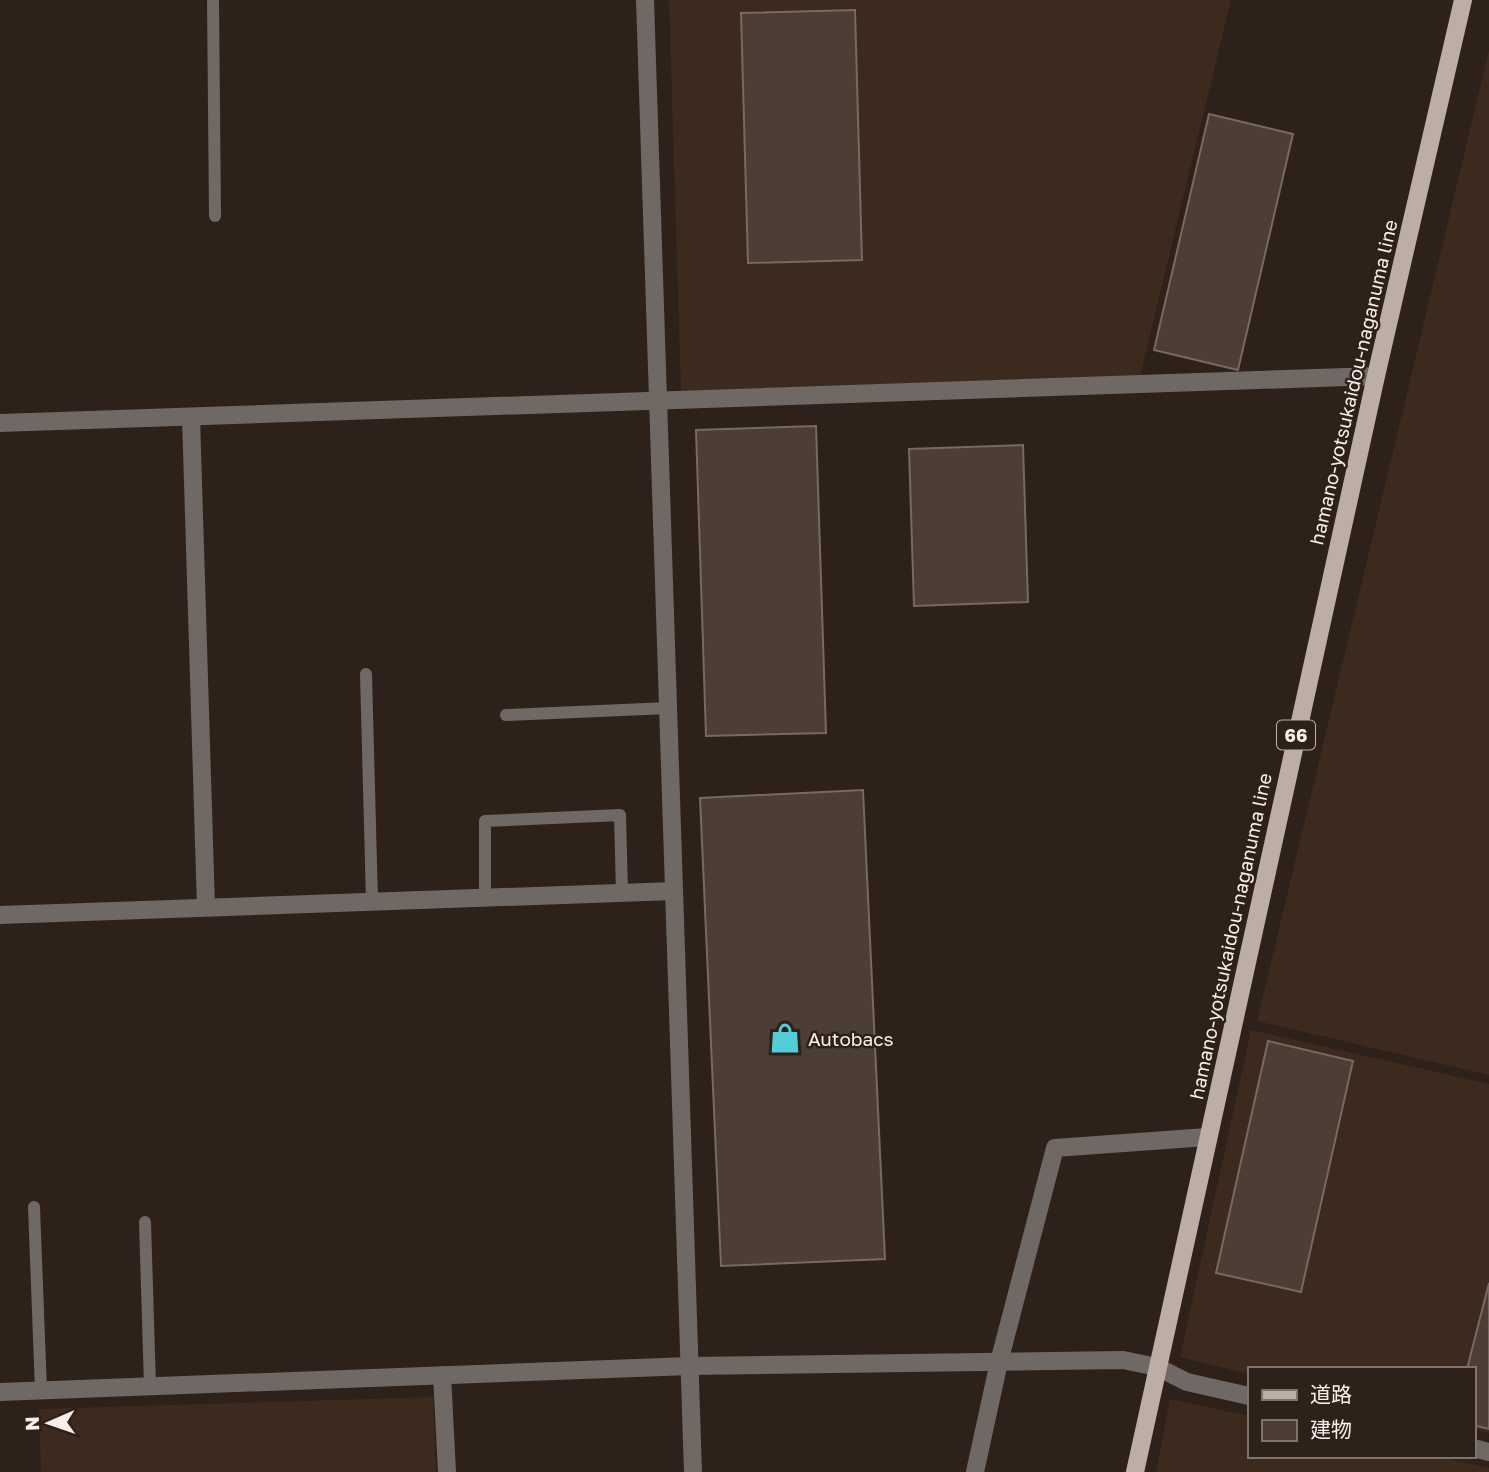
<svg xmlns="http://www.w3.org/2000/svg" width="1489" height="1472" font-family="'Golos Text','Noto Sans JP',sans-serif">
  <rect width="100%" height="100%" fill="#2e2119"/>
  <g fill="#3d2a1f">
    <path d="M669,0H1231L1140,376L681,391Z"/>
    <path d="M1489,50V1075L1257,1021Z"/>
    <path d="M1251,1030L1489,1084V1433L1473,1429V1369H1249V1374L1180,1357Z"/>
    <path d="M433,1397L436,1472H41L39,1409Z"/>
    <path d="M1170,1399L1249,1416V1456H1434L1489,1468V1472H1156Z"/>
  </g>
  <g fill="#4c3e35" stroke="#796960" stroke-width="2">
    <path d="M855,10L862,260L748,263L741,13Z"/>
    <path d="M1209,114L1293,134L1238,370L1154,350Z"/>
    <path d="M816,426L826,733L706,736L696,430Z"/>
    <path d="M1023,445L1028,602L914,606L909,449Z"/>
    <path d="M863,790L885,1259L721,1266L700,798Z"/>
    <path d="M1268,1041L1353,1061L1301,1292L1216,1273Z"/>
    <path d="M1489,1283V1429L1473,1425V1369H1467Z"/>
  </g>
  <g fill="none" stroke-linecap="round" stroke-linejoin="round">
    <g stroke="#6f6864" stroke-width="12">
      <path d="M213,0L215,216"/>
      <path d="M366,674L372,901"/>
      <path d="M506,715L668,708"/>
      <path d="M485,897V821L620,815L622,893"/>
      <path d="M34,1207L41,1390"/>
      <path d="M145,1222L150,1386"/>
    </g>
    <g stroke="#6f6864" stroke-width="18">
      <path d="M645,0L693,1472"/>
      <path d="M191,417L206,907"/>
      <path d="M0,423L1376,376"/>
      <path d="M0,915L674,891"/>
      <path d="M442,1375L447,1472"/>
      <path d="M0,1392L690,1366L1123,1360L1157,1367L1187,1382L1249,1396"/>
      <path d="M1473,1448L1489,1452"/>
      <path d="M975,1472L999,1362L1055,1148L1207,1137"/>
    </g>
    <path stroke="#bcada5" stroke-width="18" d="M1135,1472L1376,376L1463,0"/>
  </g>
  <defs>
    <g id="shop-bare" transform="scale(2.415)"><path d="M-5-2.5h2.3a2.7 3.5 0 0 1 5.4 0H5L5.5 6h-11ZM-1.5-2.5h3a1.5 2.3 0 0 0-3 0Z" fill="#52ccd6" stroke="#2e2119" stroke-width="2.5" paint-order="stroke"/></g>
  </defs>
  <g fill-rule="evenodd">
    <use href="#shop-bare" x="785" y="1038"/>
  </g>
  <g text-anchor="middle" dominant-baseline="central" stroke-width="5" stroke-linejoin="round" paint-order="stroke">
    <rect fill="#2e2119" stroke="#bbb1ab" stroke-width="2" x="1277" y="720.5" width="38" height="29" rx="5"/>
    <g font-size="18" font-weight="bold" fill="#f8efea">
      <text x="1296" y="735">66</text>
    </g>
    <g font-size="19" fill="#f8efea" stroke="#2e2119">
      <text transform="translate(1353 382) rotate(-77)">hamano-yotsukaidou-naganuma line</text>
      <text transform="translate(1230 936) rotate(-78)">hamano-yotsukaidou-naganuma line</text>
    </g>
    <g font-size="19" fill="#f8efea" stroke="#2e2119" text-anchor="start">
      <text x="808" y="1038">Autobacs</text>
    </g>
  </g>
  <rect x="1248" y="1367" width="228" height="91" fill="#2e2119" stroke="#7f736d" stroke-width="2"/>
  <rect x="1262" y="1390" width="35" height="10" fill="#bcada5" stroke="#7f736d" stroke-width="2"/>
  <text x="1310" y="1402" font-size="21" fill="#f8efea">道路</text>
  <rect x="1262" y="1420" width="35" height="21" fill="#4c3e35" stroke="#7f736d" stroke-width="2"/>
  <text x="1310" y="1437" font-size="21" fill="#f8efea">建物</text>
  <g transform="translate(49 1423) rotate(268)" stroke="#2e2119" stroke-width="5" paint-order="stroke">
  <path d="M0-5L12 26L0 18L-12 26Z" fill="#f8efea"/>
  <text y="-10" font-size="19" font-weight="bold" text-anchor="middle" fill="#f8efea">N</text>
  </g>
</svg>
